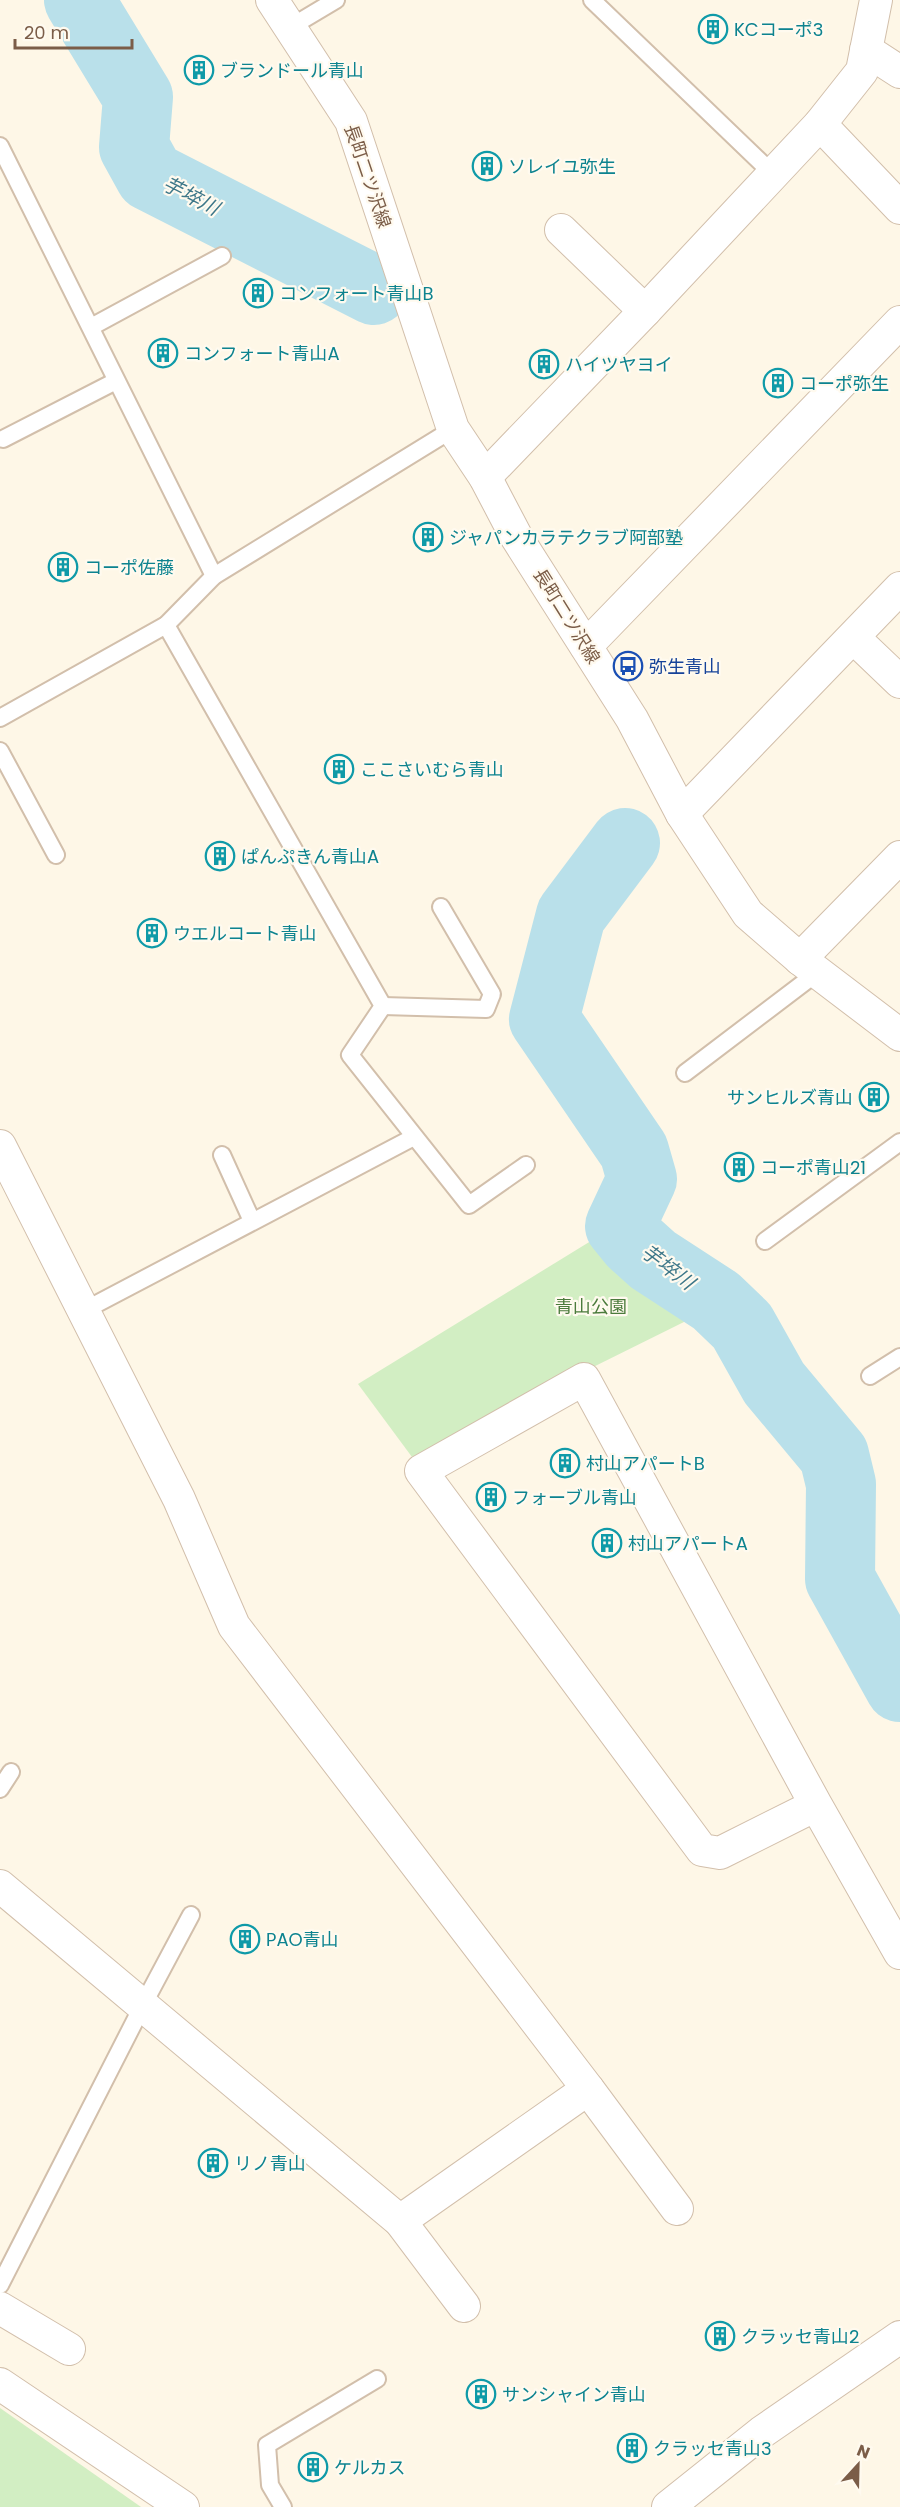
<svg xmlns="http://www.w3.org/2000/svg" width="900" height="2507" font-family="Poppins,'Noto Sans JP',sans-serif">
  <rect width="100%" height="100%" fill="#fef7e7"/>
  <g fill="#d2eec3">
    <path d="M599,1236L692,1318L412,1457L358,1384Z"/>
    <path d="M0,2408L141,2507H0Z"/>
  </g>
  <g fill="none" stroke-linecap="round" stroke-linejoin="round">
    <g stroke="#b9e0ea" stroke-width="70">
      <path d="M79,0L138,97L134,147L150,176L374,290"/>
      <path d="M625,843L571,915L544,1019L634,1151L642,1179L620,1226L633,1242L653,1260L716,1301L742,1326L774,1383L834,1455L841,1484L840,1579L900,1687"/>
    </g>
    <g stroke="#d2bfab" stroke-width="20">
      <g id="lane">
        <path d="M592,0L773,174"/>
        <path d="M289,28L336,0"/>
        <path d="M0,146L214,576"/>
        <path d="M91,327L222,256"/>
        <path d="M3,439L116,381"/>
        <path d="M166,625L383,1006L350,1055L469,1205L526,1165"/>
        <path d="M0,718L166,625L214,576L453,429"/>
        <path d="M0,751L56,855"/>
        <path d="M383,1006L486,1009L492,994L441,907"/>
        <path d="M685,1073L818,972"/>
        <path d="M222,1155L252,1221"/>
        <path d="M765,1241L900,1142"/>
        <path d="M85,1310L414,1137"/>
        <path d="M870,1376L900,1357"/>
        <path d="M0,1789L11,1772"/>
        <path d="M0,2285L143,2005L191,1915"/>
        <path d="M283,2507L270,2485L267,2445L377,2379"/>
      </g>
    </g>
    <g stroke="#d2bfab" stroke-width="34">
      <g id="street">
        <path d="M272,0L351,121L453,429L485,477L517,538L632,719L682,814L748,914L800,959L900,1035"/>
        <path d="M866,50L900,72"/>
        <path d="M820,124L900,208"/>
        <path d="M561,230L645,311"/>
        <path d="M485,477L645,311L820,124L862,71L876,0"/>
        <path d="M854,638L900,682"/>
        <path d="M586,646L900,322"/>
        <path d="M682,814L900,588"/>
        <path d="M800,959L900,857"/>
        <path d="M0,1146L179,1499L234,1626L588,2089L400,2221L0,1886"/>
        <path d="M816,1805L720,1853L702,1850L421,1471L584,1379L816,1805L900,1953"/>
        <path d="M588,2089L677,2209"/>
        <path d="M400,2221L464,2306"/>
        <path d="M0,2308L69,2349"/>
        <path d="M0,2384L183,2507"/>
        <path d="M668,2507L762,2432L900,2337"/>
      </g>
    </g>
    <use href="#lane" stroke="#fff" stroke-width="16"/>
    <use href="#street" stroke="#fff" stroke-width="32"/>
  </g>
  <defs>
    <g id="building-ring" transform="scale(1.5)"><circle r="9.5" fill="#fffaef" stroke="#0f9aa8" stroke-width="1.5"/><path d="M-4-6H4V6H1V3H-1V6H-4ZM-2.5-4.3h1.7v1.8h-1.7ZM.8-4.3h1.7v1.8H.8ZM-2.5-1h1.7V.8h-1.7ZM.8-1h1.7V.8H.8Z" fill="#0f9aa8"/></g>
    <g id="bus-ring" transform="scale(1.5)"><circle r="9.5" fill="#fffaef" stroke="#1a4fb4" stroke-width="1.5"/><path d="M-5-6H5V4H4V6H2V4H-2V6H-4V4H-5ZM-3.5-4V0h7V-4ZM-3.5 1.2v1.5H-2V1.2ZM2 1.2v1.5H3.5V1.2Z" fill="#1a4fb4"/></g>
  </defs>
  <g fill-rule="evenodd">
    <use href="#building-ring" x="713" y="29"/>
    <use href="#building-ring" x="199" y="70"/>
    <use href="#building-ring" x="487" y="166"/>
    <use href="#building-ring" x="258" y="293"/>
    <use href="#building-ring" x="163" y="353"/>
    <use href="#building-ring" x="544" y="364"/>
    <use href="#building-ring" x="778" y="383"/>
    <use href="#building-ring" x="428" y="537"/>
    <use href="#building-ring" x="63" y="567"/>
    <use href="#bus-ring" x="628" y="666"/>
    <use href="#building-ring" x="339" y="769"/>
    <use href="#building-ring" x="220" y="856"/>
    <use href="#building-ring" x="152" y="933"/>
    <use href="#building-ring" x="874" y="1097"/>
    <use href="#building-ring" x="739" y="1167"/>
    <use href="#building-ring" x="565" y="1463"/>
    <use href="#building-ring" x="491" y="1497"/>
    <use href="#building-ring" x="607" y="1543"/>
    <use href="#building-ring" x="245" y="1939"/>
    <use href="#building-ring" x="213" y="2163"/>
    <use href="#building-ring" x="720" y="2336"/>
    <use href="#building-ring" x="481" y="2394"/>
    <use href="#building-ring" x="632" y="2448"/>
    <use href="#building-ring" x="313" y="2467"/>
  </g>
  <g text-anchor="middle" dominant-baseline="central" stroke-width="4.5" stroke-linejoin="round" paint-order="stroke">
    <g font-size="18" fill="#0d838f" stroke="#fffaef" text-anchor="start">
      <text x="734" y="29">KCコーポ3</text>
      <text x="220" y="70">ブランドール青山</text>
      <text x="508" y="166">ソレイユ弥生</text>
      <text x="279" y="293">コンフォート青山B</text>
      <text x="184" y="353">コンフォート青山A</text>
      <text x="565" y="364">ハイツヤヨイ</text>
      <text x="799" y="383">コーポ弥生</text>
      <text x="449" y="537">ジャパンカラテクラブ阿部塾</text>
      <text x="84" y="567">コーポ佐藤</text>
      <text x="360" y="769">ここさいむら青山</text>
      <text x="241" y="856">ぱんぷきん青山A</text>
      <text x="173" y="933">ウエルコート青山</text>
      <text x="853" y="1097" text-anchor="end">サンヒルズ青山</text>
      <text x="760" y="1167">コーポ青山21</text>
      <text x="586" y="1463">村山アパートB</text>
      <text x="512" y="1497">フォーブル青山</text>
      <text x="628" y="1543">村山アパートA</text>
      <text x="266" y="1939">PAO青山</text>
      <text x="234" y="2163">リノ青山</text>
      <text x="741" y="2336">クラッセ青山2</text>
      <text x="502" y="2394">サンシャイン青山</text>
      <text x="653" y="2448">クラッセ青山3</text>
      <text x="334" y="2467">ケルカス</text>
    </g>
    <g font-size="18" fill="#7b5d48" stroke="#fffaef">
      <text transform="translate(368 176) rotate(71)">長町二ツ沢線</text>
      <text transform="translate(567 616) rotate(58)">長町二ツ沢線</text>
    </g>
    <g font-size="18" fill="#164399" stroke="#fffaef" text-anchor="start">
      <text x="649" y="666">弥生青山</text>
    </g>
    <g font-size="18" fill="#4b7b3c" stroke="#fffaef">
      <text x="591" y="1306">青山公園</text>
    </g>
    <g font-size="20" font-style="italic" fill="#3d7789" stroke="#fffaef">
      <text transform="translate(191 196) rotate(27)">芋埣川</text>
      <text transform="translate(668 1267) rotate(37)">芋埣川</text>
    </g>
  </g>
  <g transform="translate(858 2465) rotate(22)" stroke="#fffaef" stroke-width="4.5" paint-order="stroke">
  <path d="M0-4.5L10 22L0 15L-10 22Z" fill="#7b5d48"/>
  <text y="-9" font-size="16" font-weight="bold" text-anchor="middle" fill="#7b5d48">N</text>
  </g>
  <path d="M15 39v9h117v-9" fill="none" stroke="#7b5d48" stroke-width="3"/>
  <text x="24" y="39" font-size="18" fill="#7b5d48" stroke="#fffaef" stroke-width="4.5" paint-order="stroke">20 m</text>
</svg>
